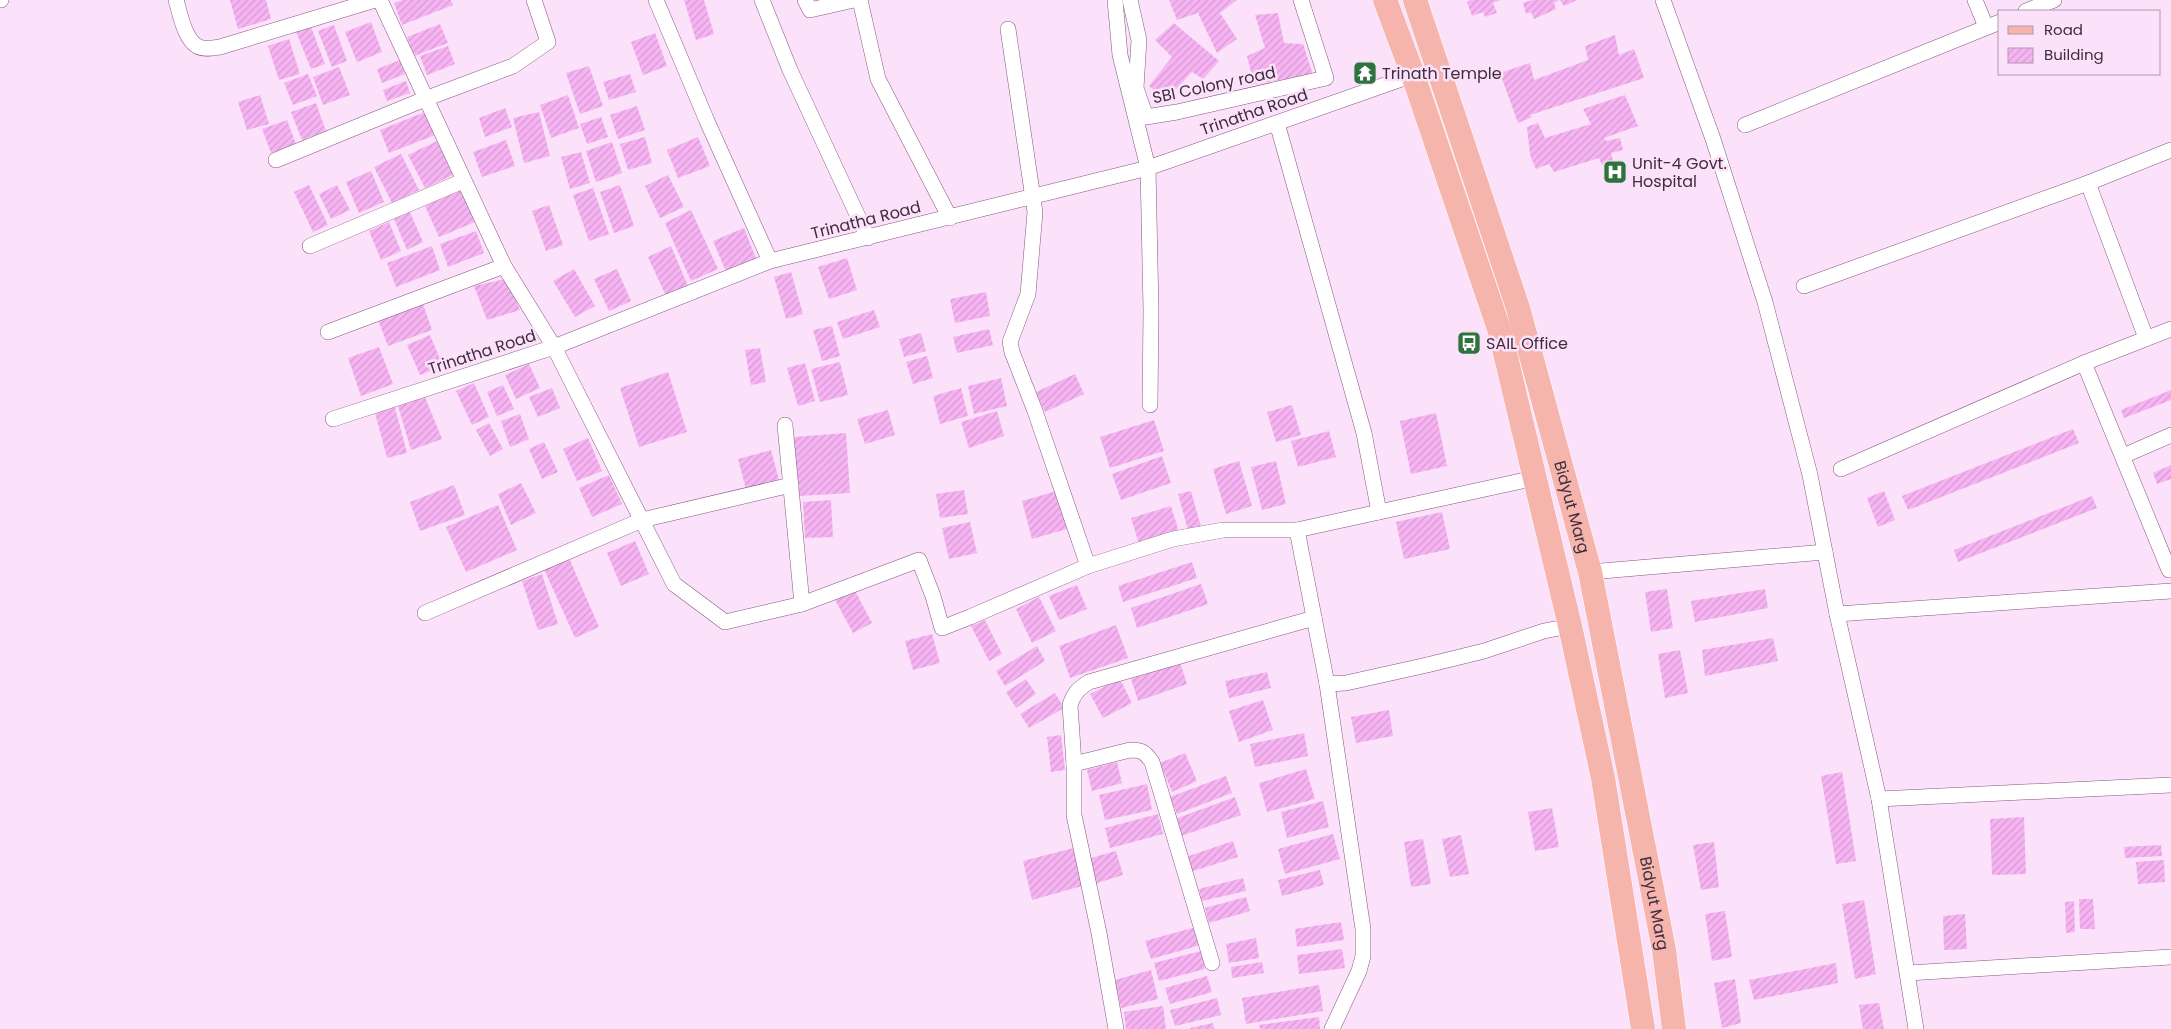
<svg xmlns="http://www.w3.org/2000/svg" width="2171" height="1029" font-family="Poppins,sans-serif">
  <defs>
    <pattern id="building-hatch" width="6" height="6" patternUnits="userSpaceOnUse" patternTransform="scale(1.25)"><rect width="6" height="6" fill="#f7b4f3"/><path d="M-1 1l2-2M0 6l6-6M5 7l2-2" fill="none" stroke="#d59bd1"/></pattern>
  </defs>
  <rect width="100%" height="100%" fill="#fce1fa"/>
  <g fill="url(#building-hatch)">
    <path d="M230,0H266L271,19L238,29Z"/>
    <path d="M403,0H451L453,5L402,25L394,3Z"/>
    <path d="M684,0H704L714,34L696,40Z"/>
    <path d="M1169,0H1237L1220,13L1237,39L1217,53L1198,13L1177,20Z"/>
    <path d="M1471,0H1500L1493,3L1497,13L1485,17L1483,12L1472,16L1467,2Z"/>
    <path d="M1532,0H1559L1554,3L1556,9L1534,19L1531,12L1526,14L1523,3Z"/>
    <path d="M1560,0H1577L1564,6Z"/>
    <path d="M1278,13L1284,43L1303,44L1313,75L1254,84L1247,56L1265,48L1255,15Z"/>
    <path d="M371,22L382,52L357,62L345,32Z"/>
    <path d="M1174,23L1219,61L1203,79L1192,72L1166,100L1149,86L1172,57L1155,40Z"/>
    <path d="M310,24L325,64L311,69L295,29Z"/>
    <path d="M440,24L448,43L414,56L407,37Z"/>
    <path d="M334,25L347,61L332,67L318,31Z"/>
    <path d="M655,33L667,66L643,75L631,42Z"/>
    <path d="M1615,35L1619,55L1634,49L1644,78L1530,115L1532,117L1518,123L1500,73L1530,63L1534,80L1588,60L1585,46Z"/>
    <path d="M289,39L300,74L279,80L268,46Z"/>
    <path d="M448,46L455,64L427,75L420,56Z"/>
    <path d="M400,60L405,74L382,83L377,69Z"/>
    <path d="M589,66L603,106L580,114L566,73Z"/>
    <path d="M339,67L350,95L323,105L313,77Z"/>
    <path d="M308,74L317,96L293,105L284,83Z"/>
    <path d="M630,74L636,92L609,100L603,82Z"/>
    <path d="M406,81L410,93L387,101L383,90Z"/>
    <path d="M260,95L269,124L247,130L238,102Z"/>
    <path d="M568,95L579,128L551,138L540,105Z"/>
    <path d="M1625,95L1638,126L1604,138L1606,141L1620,138L1623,150L1611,153L1613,161L1602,165L1599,158L1554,172L1549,164L1536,169L1530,155L1527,127L1538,123L1545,138L1591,124L1583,109Z"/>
    <path d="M316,103L326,131L302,140L291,112Z"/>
    <path d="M637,106L645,130L618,139L610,115Z"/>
    <path d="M505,108L512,127L485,137L479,118Z"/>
    <path d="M425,112L435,135L389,153L380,130Z"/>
    <path d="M539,112L550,156L524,163L513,118Z"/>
    <path d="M601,117L608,137L587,144L580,124Z"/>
    <path d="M287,120L296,144L271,153L262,129Z"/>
    <path d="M645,137L652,163L628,170L620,144Z"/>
    <path d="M698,137L710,166L678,178L667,150Z"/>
    <path d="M506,140L515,166L482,177L473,152Z"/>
    <path d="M437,141L453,175L425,188L408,155Z"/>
    <path d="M612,142L622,173L596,182L586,151Z"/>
    <path d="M581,152L590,183L570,189L561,157Z"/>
    <path d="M401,154L419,190L392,203L374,167Z"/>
    <path d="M371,171L384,202L359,213L346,182Z"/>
    <path d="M668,175L684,207L660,218L645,186Z"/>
    <path d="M309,185L328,225L313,232L294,192Z"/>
    <path d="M337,185L350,210L331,219L319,194Z"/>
    <path d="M620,185L634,226L614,233L600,192Z"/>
    <path d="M593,188L609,234L589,241L573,195Z"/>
    <path d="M461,190L475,222L439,237L425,206Z"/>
    <path d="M549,205L563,245L546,251L532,211Z"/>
    <path d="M691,210L718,269L691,281L665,223Z"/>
    <path d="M410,212L423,242L407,250L394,219Z"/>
    <path d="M389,222L401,251L381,260L369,231Z"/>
    <path d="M744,228L757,261L727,274L713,241Z"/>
    <path d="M476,231L484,253L448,267L440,244Z"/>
    <path d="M432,246L440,270L396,287L387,263Z"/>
    <path d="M671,246L688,286L666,296L648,257Z"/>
    <path d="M847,258L857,290L829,299L818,267Z"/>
    <path d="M574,269L595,306L575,317L553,281Z"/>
    <path d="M617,269L631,301L609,311L594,279Z"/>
    <path d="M791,272L803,314L786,319L774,277Z"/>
    <path d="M506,279L520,310L487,320L474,286Z"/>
    <path d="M986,292L990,316L955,323L950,299Z"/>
    <path d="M423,304L432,330L388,346L378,320Z"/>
    <path d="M874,310L880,327L843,339L837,322Z"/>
    <path d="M832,326L840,356L822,361L813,330Z"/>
    <path d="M989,329L993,345L957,353L953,337Z"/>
    <path d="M921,333L926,351L904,357L899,339Z"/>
    <path d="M430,335L443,366L420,375L407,345Z"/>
    <path d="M379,347L393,384L361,396L348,358Z"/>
    <path d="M760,348L766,382L751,385L745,350Z"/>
    <path d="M927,356L933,378L913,384L906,362Z"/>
    <path d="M840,362L848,395L820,402L811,369Z"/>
    <path d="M805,363L815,401L798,406L787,368Z"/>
    <path d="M529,364L540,388L516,399L505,375Z"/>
    <path d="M668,372L687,432L639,447L620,388Z"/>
    <path d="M1075,374L1084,394L1045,412L1036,392Z"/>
    <path d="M1001,378L1007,406L974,414L968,386Z"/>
    <path d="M474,383L489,417L472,425L456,391Z"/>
    <path d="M503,385L514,409L497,416L487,392Z"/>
    <path d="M552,388L560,408L538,417L529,397Z"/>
    <path d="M961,388L968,416L940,424L933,396Z"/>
    <path d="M2171,390V400L2124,418L2121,410Z"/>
    <path d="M425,397L442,439L411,450L398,406Z"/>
    <path d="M394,404L407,453L387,458L374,409Z"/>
    <path d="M1292,405L1301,435L1276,442L1267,412Z"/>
    <path d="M888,410L895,435L865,444L857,419Z"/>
    <path d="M997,411L1004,436L969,448L961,422Z"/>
    <path d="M1436,413L1447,466L1411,474L1400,421Z"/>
    <path d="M520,414L529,439L510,447L501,421Z"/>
    <path d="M1154,420L1164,451L1110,468L1100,437Z"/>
    <path d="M489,423L503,449L490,456L476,430Z"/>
    <path d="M2073,429L2079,443L1908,510L1902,496Z"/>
    <path d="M1329,431L1336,457L1298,467L1291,441Z"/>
    <path d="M846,433L850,493L798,496L794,437Z"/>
    <path d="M588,438L602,471L577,481L563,449Z"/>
    <path d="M544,442L558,472L542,479L529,449Z"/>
    <path d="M771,450L779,480L746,489L738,459Z"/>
    <path d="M1162,456L1171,483L1121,500L1112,474Z"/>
    <path d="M1239,461L1252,506L1226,514L1213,469Z"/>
    <path d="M1276,461L1286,504L1262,510L1251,467Z"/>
    <path d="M2171,465V479L2157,484L2153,473Z"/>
    <path d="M609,475L622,504L592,517L579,488Z"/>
    <path d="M521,483L536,513L511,525L498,494Z"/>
    <path d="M454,485L465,515L420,531L410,502Z"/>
    <path d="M964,490L968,514L940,518L936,494Z"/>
    <path d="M1057,491L1067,529L1032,539L1022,501Z"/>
    <path d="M1191,491L1201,527L1188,530L1178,494Z"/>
    <path d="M1884,491L1895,520L1878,527L1867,498Z"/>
    <path d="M2092,496L2097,508L1958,562L1954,550Z"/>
    <path d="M831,500L833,537L805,538L803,502Z"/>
    <path d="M498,505L517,550L466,572L446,527Z"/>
    <path d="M1171,506L1179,532L1139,544L1131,518Z"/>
    <path d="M1442,512L1450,549L1404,559L1396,522Z"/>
    <path d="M970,522L977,553L949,559L942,528Z"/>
    <path d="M635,541L649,574L621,586L607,553Z"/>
    <path d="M569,558L599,627L575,638L544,569Z"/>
    <path d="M1192,562L1197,578L1123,602L1118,586Z"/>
    <path d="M542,574L558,624L538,630L522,581Z"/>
    <path d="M1201,584L1208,604L1137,628L1131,608Z"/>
    <path d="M1077,585L1087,609L1059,620L1049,596Z"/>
    <path d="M853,587L872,623L853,633L834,598Z"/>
    <path d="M1667,589L1673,628L1651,632L1645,592Z"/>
    <path d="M1765,589L1768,608L1695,622L1691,601Z"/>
    <path d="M1039,597L1056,631L1032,643L1016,609Z"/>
    <path d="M985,620L1002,654L989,661L971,626Z"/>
    <path d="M1116,625L1128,658L1070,678L1059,646Z"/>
    <path d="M932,634L940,663L913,670L905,641Z"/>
    <path d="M1773,638L1778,661L1705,676L1702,650Z"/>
    <path d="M1037,646L1045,661L1005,686L996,671Z"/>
    <path d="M1680,650L1688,693L1665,698L1658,654Z"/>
    <path d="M1180,662L1187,684L1138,701L1131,679Z"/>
    <path d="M1267,672L1271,688L1229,698L1225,681Z"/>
    <path d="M1026,679L1036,694L1016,708L1006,692Z"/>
    <path d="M1120,679L1132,703L1103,718L1090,694Z"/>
    <path d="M1055,693L1064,708L1029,728L1020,714Z"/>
    <path d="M1263,700L1273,730L1239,742L1229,711Z"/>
    <path d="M1389,710L1393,736L1356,743L1351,717Z"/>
    <path d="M1304,733L1308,756L1255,767L1250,744Z"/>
    <path d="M1061,735L1065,770L1051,772L1047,737Z"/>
    <path d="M1185,753L1197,781L1172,792L1160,763Z"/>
    <path d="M1117,762L1122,783L1092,791L1087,770Z"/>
    <path d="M1306,769L1315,799L1267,812L1259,783Z"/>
    <path d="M1842,772L1856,861L1836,864L1821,776Z"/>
    <path d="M1226,776L1232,793L1177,814L1170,797Z"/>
    <path d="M1147,784L1152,810L1105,820L1099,795Z"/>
    <path d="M1235,797L1241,815L1181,836L1175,819Z"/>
    <path d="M1323,801L1329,827L1287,838L1281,812Z"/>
    <path d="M1552,808L1559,847L1535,851L1528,812Z"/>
    <path d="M1158,814L1163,834L1110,848L1105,828Z"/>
    <path d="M2024,817L2026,874L1992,875L1990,819Z"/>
    <path d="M1333,834L1340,859L1285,874L1278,849Z"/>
    <path d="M1461,835L1469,874L1450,877L1442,839Z"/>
    <path d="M1423,839L1431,884L1411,887L1404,842Z"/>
    <path d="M1233,841L1238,857L1190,872L1186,857Z"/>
    <path d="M1714,842L1719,887L1701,890L1693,845Z"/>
    <path d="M2161,845L2162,856L2125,858L2124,847Z"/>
    <path d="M1074,848L1082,886L1032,900L1023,861Z"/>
    <path d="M1116,851L1123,875L1094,884L1087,859Z"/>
    <path d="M2164,860L2165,882L2138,884L2136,862Z"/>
    <path d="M1320,870L1324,885L1282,896L1278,880Z"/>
    <path d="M1243,878L1246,891L1202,901L1199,889Z"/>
    <path d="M1246,897L1250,911L1209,923L1205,908Z"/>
    <path d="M2079,899H2093L2095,929H2080Z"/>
    <path d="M1864,900L1876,974L1855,979L1842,904Z"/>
    <path d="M2074,901L2075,932L2066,933L2065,902Z"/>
    <path d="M1725,911L1732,957L1712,961L1705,914Z"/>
    <path d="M1965,914L1967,949L1944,950L1943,916Z"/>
    <path d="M1341,922L1344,940L1297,947L1295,929Z"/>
    <path d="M1196,927L1201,945L1151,959L1145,941Z"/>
    <path d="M1256,938L1259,958L1229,963L1226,944Z"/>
    <path d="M1342,949L1345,968L1299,974L1297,955Z"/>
    <path d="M1201,951L1205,969L1159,981L1154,963Z"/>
    <path d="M1262,962L1264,973L1232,978L1231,967Z"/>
    <path d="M1836,963L1838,983L1754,1000L1749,980Z"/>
    <path d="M1151,970L1158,999L1121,1008L1115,980Z"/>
    <path d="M1207,976L1212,992L1170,1004L1165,988Z"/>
    <path d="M1735,979L1741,1023L1722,1028L1714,983Z"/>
    <path d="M1319,985L1323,1011L1246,1024L1242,998Z"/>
    <path d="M1217,998L1221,1015L1175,1026L1170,1010Z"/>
    <path d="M1879,1003L1884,1029H1863L1859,1005Z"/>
    <path d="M1163,1006L1166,1029H1126L1124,1012Z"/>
    <path d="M1319,1017L1320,1029H1260L1259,1025Z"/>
    <path d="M1213,1023L1214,1029H1190V1028Z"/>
  </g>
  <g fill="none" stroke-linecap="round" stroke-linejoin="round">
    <g stroke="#80597e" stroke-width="16">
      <g id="street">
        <path d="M0,0H1"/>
        <path d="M176,0C180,13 184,38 197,46C203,50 214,48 220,47L375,0"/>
        <path d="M380,0L504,266L554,347L674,584L725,622L802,604L919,560L933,596L942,628L970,617L1088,566L1173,539L1223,530H1297L1379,512"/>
        <path d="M656,0L707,121L770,261"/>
        <path d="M762,0L790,70L868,238"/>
        <path d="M805,0L810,10L854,0"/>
        <path d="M860,0L878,79L950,218"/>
        <path d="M1115,0L1120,55L1148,168L1151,310L1150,405"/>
        <path d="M1130,0L1139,40L1136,88L1146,117L1177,112L1326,78L1301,0"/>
        <path d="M1663,0L1713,139L1765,302L1810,475L1837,614L1879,799L1916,1029"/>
        <path d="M1975,0L1986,27"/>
        <path d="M2026,11L2054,0"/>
        <path d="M1008,29L1035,212L1028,294L1010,342L1012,352L1035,411L1088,566"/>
        <path d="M1277,123L1364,433L1379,512L1535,478"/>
        <path d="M1745,125L2000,22"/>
        <path d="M276,160L425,99L513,66L548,42L534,0"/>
        <path d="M2088,183L2146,338"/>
        <path d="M310,246L463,181"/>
        <path d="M1804,286L2088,183L2171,150"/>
        <path d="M328,332L504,266"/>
        <path d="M2084,363L2169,570"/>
        <path d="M333,419L554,347L770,261L1148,168L1413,75"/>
        <path d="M785,425L802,604"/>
        <path d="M2123,456L2171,435"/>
        <path d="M1841,469L2084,363L2171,329"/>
        <path d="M1297,530L1327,684L1346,683L1427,665L1484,651L1544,631L1570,626"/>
        <path d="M1590,572L1825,552"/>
        <path d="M425,613L642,520L791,485"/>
        <path d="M1837,614L2171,591"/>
        <path d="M1327,684L1363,929V956L1359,971L1332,1029"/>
        <path d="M1074,764L1130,750C1142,750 1145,752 1152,762L1212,963"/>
        <path d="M1879,799L2171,785"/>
        <path d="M1908,973L2171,957"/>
        <path d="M1116,1029L1099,933L1074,815V764L1070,705C1074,693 1079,688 1089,682L1314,618"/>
      </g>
    </g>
    <g stroke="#fff" stroke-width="25">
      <g id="primary">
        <path d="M1385,0L1413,75L1500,332L1570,626L1603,778L1643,1029"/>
        <path id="s1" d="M1415,0L1518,308L1590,572L1664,950L1674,1029"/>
      </g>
    </g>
    <use href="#street" stroke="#fff" stroke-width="15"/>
    <use href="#primary" stroke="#f5b5ad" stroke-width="24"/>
  </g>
  <defs>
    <g id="temple-square" transform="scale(1.25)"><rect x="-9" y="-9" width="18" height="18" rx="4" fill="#2e723d" stroke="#fce1fa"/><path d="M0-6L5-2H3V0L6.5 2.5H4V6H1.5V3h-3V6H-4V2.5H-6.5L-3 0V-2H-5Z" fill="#fff"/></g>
    <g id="hospital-square" transform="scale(1.25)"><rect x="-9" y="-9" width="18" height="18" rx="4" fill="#2e723d" stroke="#fce1fa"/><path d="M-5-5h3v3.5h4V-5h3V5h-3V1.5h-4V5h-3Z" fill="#fff"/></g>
    <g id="bus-square" transform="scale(1.25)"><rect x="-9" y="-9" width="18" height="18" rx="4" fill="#2e723d" stroke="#fce1fa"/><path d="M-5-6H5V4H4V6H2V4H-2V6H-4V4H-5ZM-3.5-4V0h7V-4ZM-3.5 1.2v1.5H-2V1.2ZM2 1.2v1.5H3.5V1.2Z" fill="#fff"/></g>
  </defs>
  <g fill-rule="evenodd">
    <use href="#temple-square" x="1365" y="73"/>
    <use href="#hospital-square" x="1615" y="172"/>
    <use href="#bus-square" x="1469" y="343"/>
  </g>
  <g text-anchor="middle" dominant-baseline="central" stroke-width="5" stroke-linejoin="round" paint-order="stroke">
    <g font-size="16" fill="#3e2d3d" stroke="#fce1fa" text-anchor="start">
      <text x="1382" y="73">Trinath Temple</text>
      <text x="1632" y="163">Unit-4 Govt.<tspan x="1632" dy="18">Hospital</tspan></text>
      <text x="1486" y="343">SAIL Office</text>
    </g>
    <g font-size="16" fill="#3e2d3d" stroke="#fce1fa">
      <text transform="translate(1214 85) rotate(-12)">SBI Colony road</text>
      <text transform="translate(1254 112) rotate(-19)">Trinatha Road</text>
      <text transform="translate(866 220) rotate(-14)">Trinatha Road</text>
      <text transform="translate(482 352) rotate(-18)">Trinatha Road</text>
      <text stroke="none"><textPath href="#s1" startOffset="531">Bidyut Marg</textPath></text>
      <text stroke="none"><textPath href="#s1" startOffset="936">Bidyut Marg</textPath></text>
    </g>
  </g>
  <rect x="1998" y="10" width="162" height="65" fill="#fce1fa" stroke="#b099ae"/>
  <rect x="2008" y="26" width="25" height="8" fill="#f5b5ad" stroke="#b099ae"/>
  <text x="2044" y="35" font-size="15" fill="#3e2d3d">Road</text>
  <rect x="2008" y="48" width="25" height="15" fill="url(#building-hatch)" stroke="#b099ae"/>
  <text x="2044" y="60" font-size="15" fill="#3e2d3d">Building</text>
</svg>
